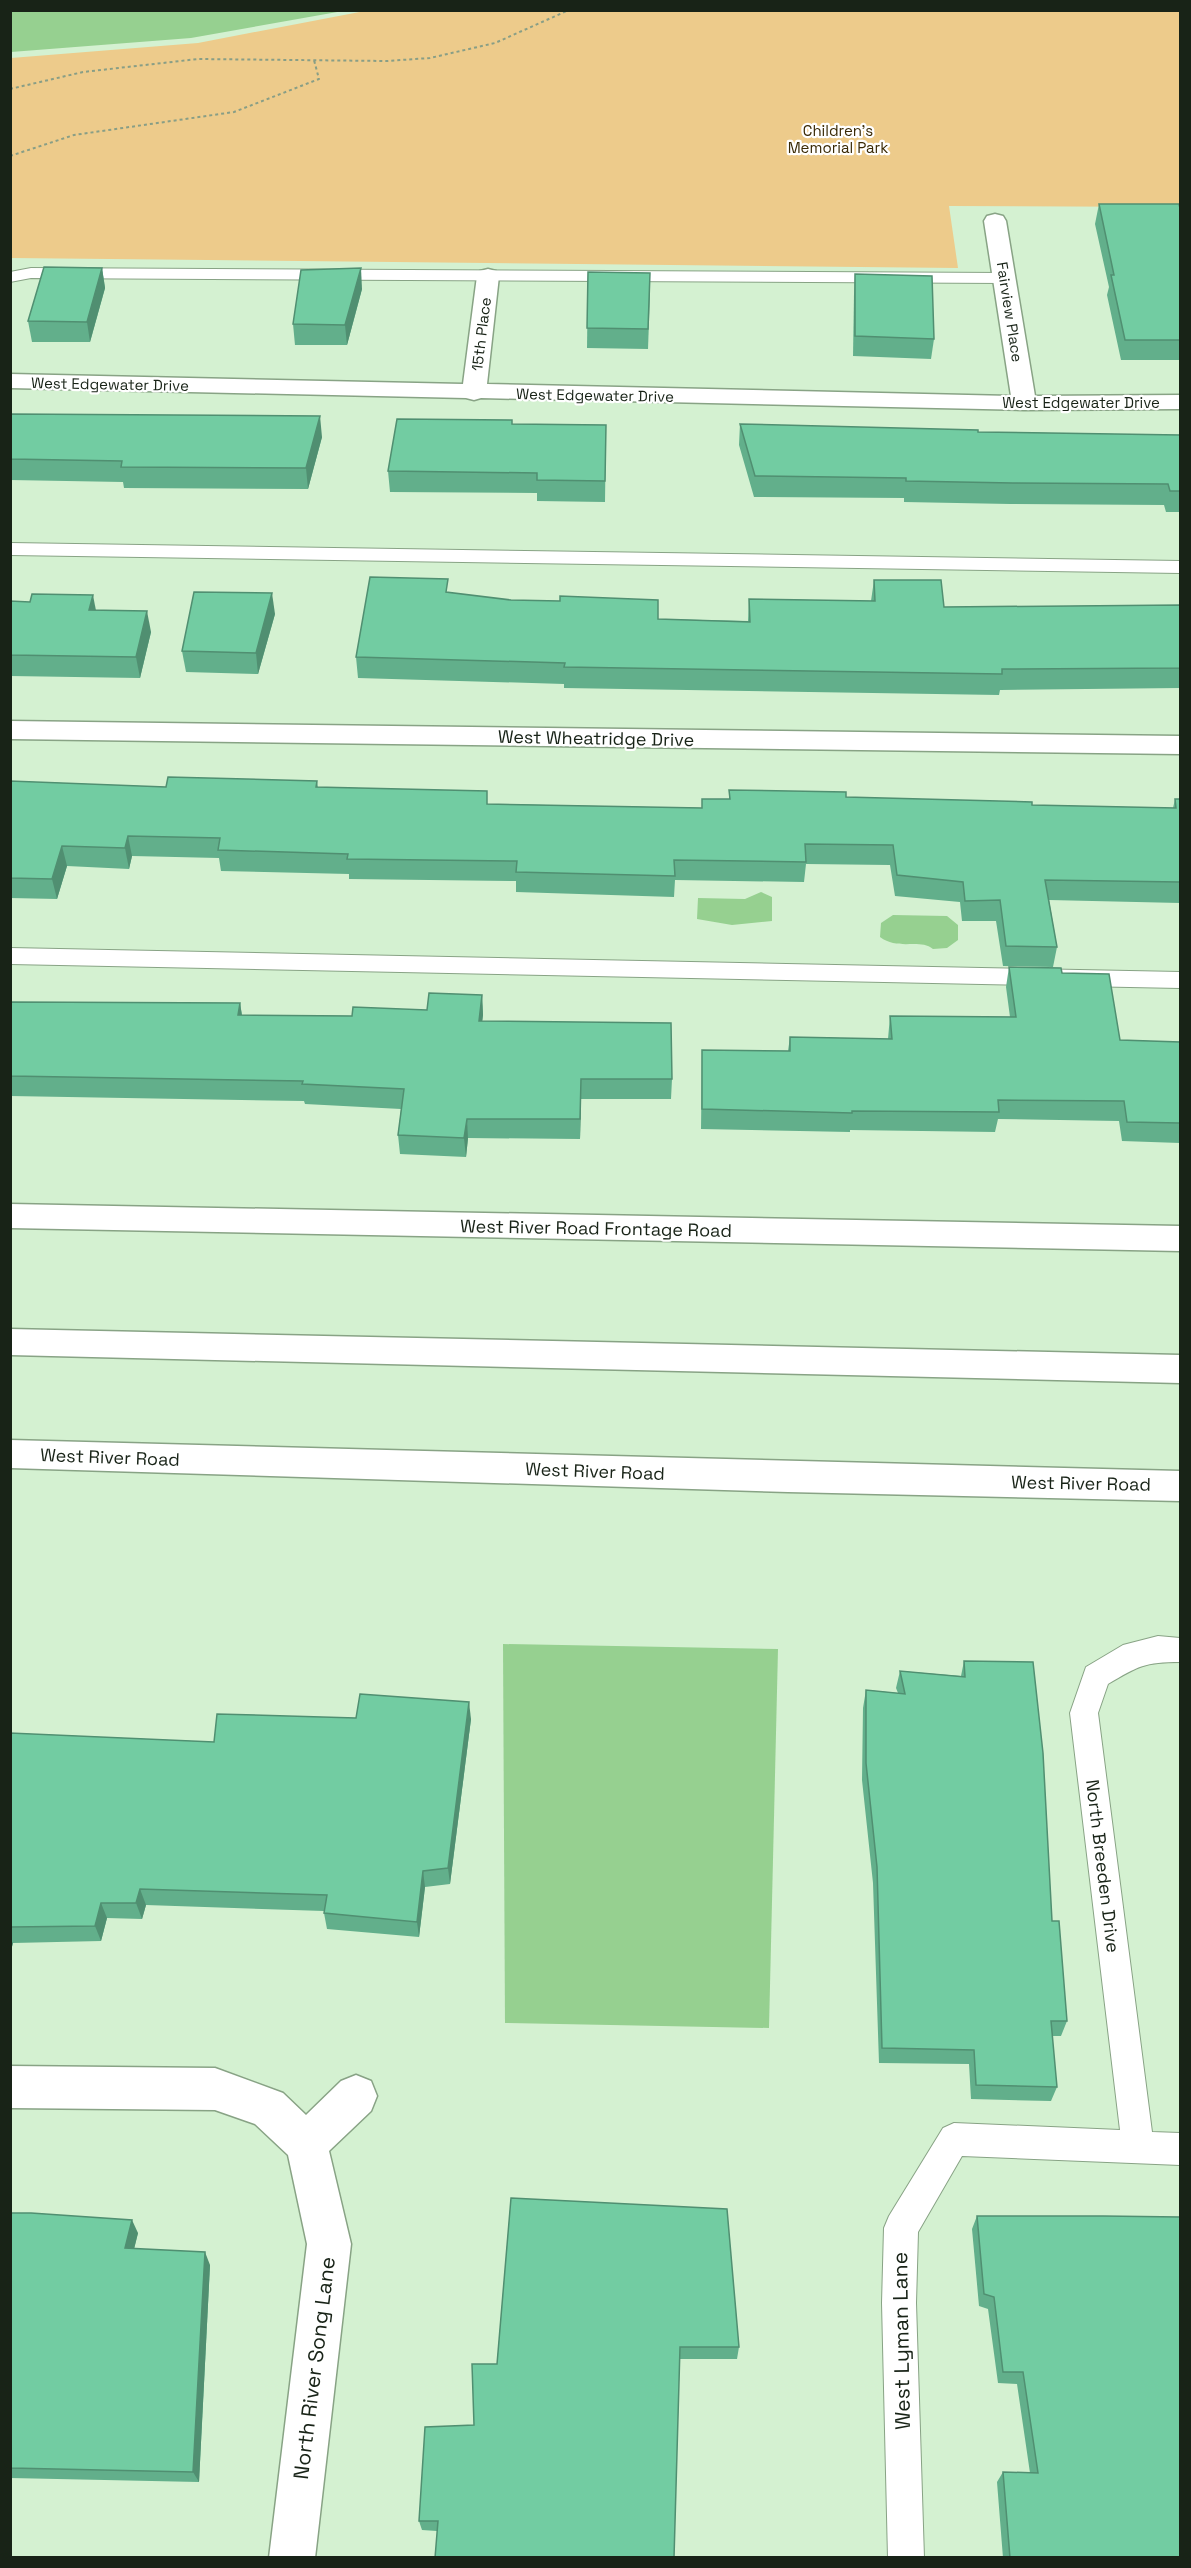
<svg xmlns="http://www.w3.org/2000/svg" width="1191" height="2568" font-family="'Space Grotesk',sans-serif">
  <rect width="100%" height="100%" fill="#d4f1d1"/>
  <path fill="#edcb8b" d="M370,10L1180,11V207L949,206L958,268L11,258V58L198,43Z"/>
  <g fill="#96d090">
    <path d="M11,10H343V11L191,38L11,52Z"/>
    <path d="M761,892L772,897V921L732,925L697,919L698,898L745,899Z"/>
    <path d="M893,915L947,916L958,925V940L947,948L933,949C919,938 899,951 880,937L881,923Z"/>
    <path d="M503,1644L778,1649L769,2028L505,2023Z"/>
  </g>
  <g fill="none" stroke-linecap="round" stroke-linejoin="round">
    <g stroke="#88a385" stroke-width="2">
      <g id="service">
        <path d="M31,268L1004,273L1010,274L1013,278L1010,282L1004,283L31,278L10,282V272Z"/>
        <path d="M10,543L1180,561V573L10,555Z"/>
        <path d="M10,948L1180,972V988L10,964Z"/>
        <path d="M1158,1636L1180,1638V1662C1145,1662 1138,1666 1108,1684L1098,1713L1152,2132L1180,2133V2165L962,2156L918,2232L916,2303L924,2558H888L882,2303L884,2228L889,2216L943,2128L954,2123L1120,2130L1070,1713L1086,1667L1123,1645Z"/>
      </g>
    </g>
    <g stroke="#88a385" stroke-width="3">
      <g id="minor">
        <path d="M995,214L1003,216L1006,221L1035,396L1180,395V409L1024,410L481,398L474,400L466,398L10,388V374L463,384L477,276L480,271L488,269L496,271L499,276L487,384L1011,396L984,221L987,216Z"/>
        <path d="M10,721L1180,736V754L10,739Z"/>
        <path d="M10,1204L1180,1226V1251L10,1228Z"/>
        <path d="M10,2066L215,2068L283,2093L306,2115L341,2081L356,2075L371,2081L377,2096L371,2111L329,2151L351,2244L315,2558H269L307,2244L288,2155L255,2124L215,2110L10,2108Z"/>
      </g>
    </g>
    <g stroke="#88a385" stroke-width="3">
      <g id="primary">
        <path d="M10,1329L1180,1355V1383L10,1355Z"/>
        <path d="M10,1440L1180,1471V1501L788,1492L10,1468Z"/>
      </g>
    </g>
    <g stroke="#889e86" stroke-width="2" stroke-dasharray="3 3" stroke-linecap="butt">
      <path d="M10,89L83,72L198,59L387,61L430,58L495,43L569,10"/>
      <path d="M10,156L74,135L234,112L319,79L314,60"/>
    </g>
    <use href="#service" fill="#fff" fill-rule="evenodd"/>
    <use href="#minor" fill="#fff" fill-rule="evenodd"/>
    <use href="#primary" fill="#fff" fill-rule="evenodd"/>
  </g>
  <g fill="#62af8b">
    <path d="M1099,204L1180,208V360H1121L1107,295L1109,287L1095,224Z"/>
    <path d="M102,268L105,288L90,342H32L28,321Z"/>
    <path d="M588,272L650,293L648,349L587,348Z"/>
    <path d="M855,274L934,339L931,359L853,356L854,294Z"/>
    <path d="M362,289L347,345H295L293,324Z"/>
    <path d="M10,414L322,437L308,489L124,488L123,482L10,480Z"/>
    <path d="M512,424L606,425L605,502L537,501V493L390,492L388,471Z"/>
    <path d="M740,424L978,432L1180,435V512H1166L1164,505L1010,504L904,502V498L754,497L739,445Z"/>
    <path d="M874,580L944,607L1180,605V688L1000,690L999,695L564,688V684L358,678L356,657L448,593L658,619L748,621L749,599L871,601Z"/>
    <path d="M10,601L96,610L151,632L140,678L10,676Z"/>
    <path d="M275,614L258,674L186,672L182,651Z"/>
    <path d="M10,781L166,787L317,781L318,787L488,804L702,808V799H729V790L846,797L1032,805L1173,808L1175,799H1180V903L1049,900L1057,947L1053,967L1003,966L996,921H962L960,902L895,896L890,865L806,864L804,882L675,880L674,897L516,892V881L349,879V874L221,871L219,858L132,856L129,869L67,866L57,899L10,898Z"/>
    <path d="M1009,967L1062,973L1120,1040L1180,1042V1143L1122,1141L1119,1121L998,1119L995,1132L850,1130V1132L701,1129L702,1050L788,1051L790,1037L888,1039L890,1016L1010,1017L1006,987Z"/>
    <path d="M482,995L483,1015L482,1021L672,1079L671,1099H581L580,1139L468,1138L466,1157L400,1154L398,1135L401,1109L305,1104L304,1101L10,1096V1002L240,1003L242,1015L352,1016L427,1010Z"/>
    <path d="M964,1661L1052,1921L1067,2021L1061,2036H1052L1057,2087L1051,2101L971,2099L969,2064L879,2063L873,1883L862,1780L863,1708L866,1690L898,1693L896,1688L900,1671L961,1676Z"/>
    <path d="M356,1718L471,1719L450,1884L425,1887L419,1937L327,1929L324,1913V1911L146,1905L142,1919L107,1918L101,1941L13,1943L10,1954V1733L214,1742Z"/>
    <path d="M511,2198L739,2347L737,2359H679L437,2531L422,2530L419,2521L474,2425L497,2364Z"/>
    <path d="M10,2213L138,2233L134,2249L210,2265L199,2482L10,2478Z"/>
    <path d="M977,2216L1180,2558H1003L997,2482L1003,2472L1030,2473L1017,2384L998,2383L988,2309L979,2306L972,2229Z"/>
  </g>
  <g fill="#508f71">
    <path d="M102,268L105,288L90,342L87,322Z"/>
    <path d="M361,268L362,289L347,345L345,325Z"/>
    <path d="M320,416L322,437L308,489L306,468Z"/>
    <path d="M272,593L275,614L258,674L256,653Z"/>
    <path d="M93,595L97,616L89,610Z"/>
    <path d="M147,611L151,632L140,678L136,657Z"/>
    <path d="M128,836L132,856L129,869L125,848Z"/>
    <path d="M62,846L67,866L57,899L52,879Z"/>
    <path d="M482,995L483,1015L480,1041L479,1021Z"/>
    <path d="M240,1003L243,1023L238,1015Z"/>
    <path d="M581,1079V1099L580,1139V1119Z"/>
    <path d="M467,1119L468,1138L466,1157L464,1138Z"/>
    <path d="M469,1702L471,1719L450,1884L448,1868Z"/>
    <path d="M423,1871L425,1887L419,1937L417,1922Z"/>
    <path d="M140,1889L146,1905L142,1919L136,1903Z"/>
    <path d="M101,1903L107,1918L101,1941L95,1926Z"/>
    <path d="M10,1938L13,1943L10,1954Z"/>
    <path d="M132,2220L138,2233L131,2261L125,2248Z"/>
    <path d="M205,2252L210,2265L199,2482L193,2472Z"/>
  </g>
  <g fill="#72cca2" stroke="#508f71" stroke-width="1.5">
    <path d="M1099,204H1179L1180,208V340H1125L1111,275H1114Z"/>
    <path d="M44,267L102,268L87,322L28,321Z"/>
    <path d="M361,268L345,325L293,324L301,270Z"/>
    <path d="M588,272L650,273L648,329L587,328Z"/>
    <path d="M855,274L932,276L934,339L855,336Z"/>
    <path d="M10,414L320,416L306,468L121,467L122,461L10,459Z"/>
    <path d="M397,419L512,420V424L606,425L605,481L537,480V473L388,471Z"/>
    <path d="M740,424L978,430V432L1180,435V491H1170L1168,484L1013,483L906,481V478L755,476Z"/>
    <path d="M370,577L448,579L446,592L511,600L560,601V596L658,600V619L750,622L749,599L875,601L874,580H941L944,607L1180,605V668L1002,669V674L564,667L565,663L356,657Z"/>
    <path d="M194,592L272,593L256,653L182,651Z"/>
    <path d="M32,594L93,595L89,610L147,611L136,657L10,655V601L30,602Z"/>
    <path d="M168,777L317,781L316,787L487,791V804L702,808V799H730L729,790L846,792V797L1032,802V805L1176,808L1175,799H1180V882L1045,880L1057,947L1006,946L1000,900L965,901L963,882L897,875L893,845L805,844L806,862L674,860L675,876L516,872L517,861L347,859L348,854L218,850L220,838L128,836L125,848L62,846L52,879L10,878V781L166,787Z"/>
    <path d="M1009,967L1061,968L1062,973L1109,974L1120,1040L1180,1042V1123L1127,1122L1124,1101L998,1100L999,1112L852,1111V1113L702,1109V1050L790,1051V1037L892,1039L890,1016L1016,1017Z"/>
    <path d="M429,993L482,995L479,1021L671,1023L672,1079H581L580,1119H467L464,1138L398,1135L404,1089L302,1084L303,1081L10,1076V1002L240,1003L238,1015L352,1016L353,1007L427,1010Z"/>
    <path d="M964,1661L1033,1662L1043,1753L1052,1921H1059L1067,2021H1051L1057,2087L976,2085L974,2050L882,2048L877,1867L866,1763V1690L905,1694L900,1671L965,1677Z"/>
    <path d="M360,1694L469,1702L448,1868L423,1871L417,1922L324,1913L327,1895L140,1889L136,1903H101L95,1926L10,1927V1733L214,1742L217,1714L356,1718Z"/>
    <path d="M511,2198L727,2209L739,2347H680L674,2558H435L438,2521H419L425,2427L474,2425L472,2364H497Z"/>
    <path d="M10,2213H31L132,2220L125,2248L205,2252L193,2472L10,2468Z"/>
    <path d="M977,2216H1103L1180,2217V2558H1010L1003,2472L1038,2473L1023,2372H1003L994,2297L984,2294Z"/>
  </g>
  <g text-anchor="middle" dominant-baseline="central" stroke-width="4.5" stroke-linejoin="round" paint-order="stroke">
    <g font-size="15" fill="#392905" stroke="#fff">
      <text x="838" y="130">Children's<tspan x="838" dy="17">Memorial Park</tspan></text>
    </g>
    <g font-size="15" fill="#182317" stroke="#fff">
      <text transform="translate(1010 312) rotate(81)">Fairview Place</text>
      <text transform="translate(481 334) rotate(-83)">15th Place</text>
      <text transform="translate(110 384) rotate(1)">West Edgewater Drive</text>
      <text transform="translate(595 395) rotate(1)">West Edgewater Drive</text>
      <text x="1081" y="402">West Edgewater Drive</text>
    </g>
    <g font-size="18" fill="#182317" stroke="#fff">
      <text transform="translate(596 738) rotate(1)">West Wheatridge Drive</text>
      <text transform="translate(596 1228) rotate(1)">West River Road Frontage Road</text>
      <text transform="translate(110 1457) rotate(2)">West River Road</text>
      <text transform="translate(595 1471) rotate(2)">West River Road</text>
      <text transform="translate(1081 1483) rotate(1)">West River Road</text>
      <text transform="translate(1103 1866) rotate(83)">North Breeden Drive</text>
    </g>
    <g font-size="21" fill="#182317" stroke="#fff">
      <text transform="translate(901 2341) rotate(-91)">West Lyman Lane</text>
      <text transform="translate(314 2368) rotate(-83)">North River Song Lane</text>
    </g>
  </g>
  <rect width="1191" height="2568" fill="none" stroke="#182317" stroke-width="24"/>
</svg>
